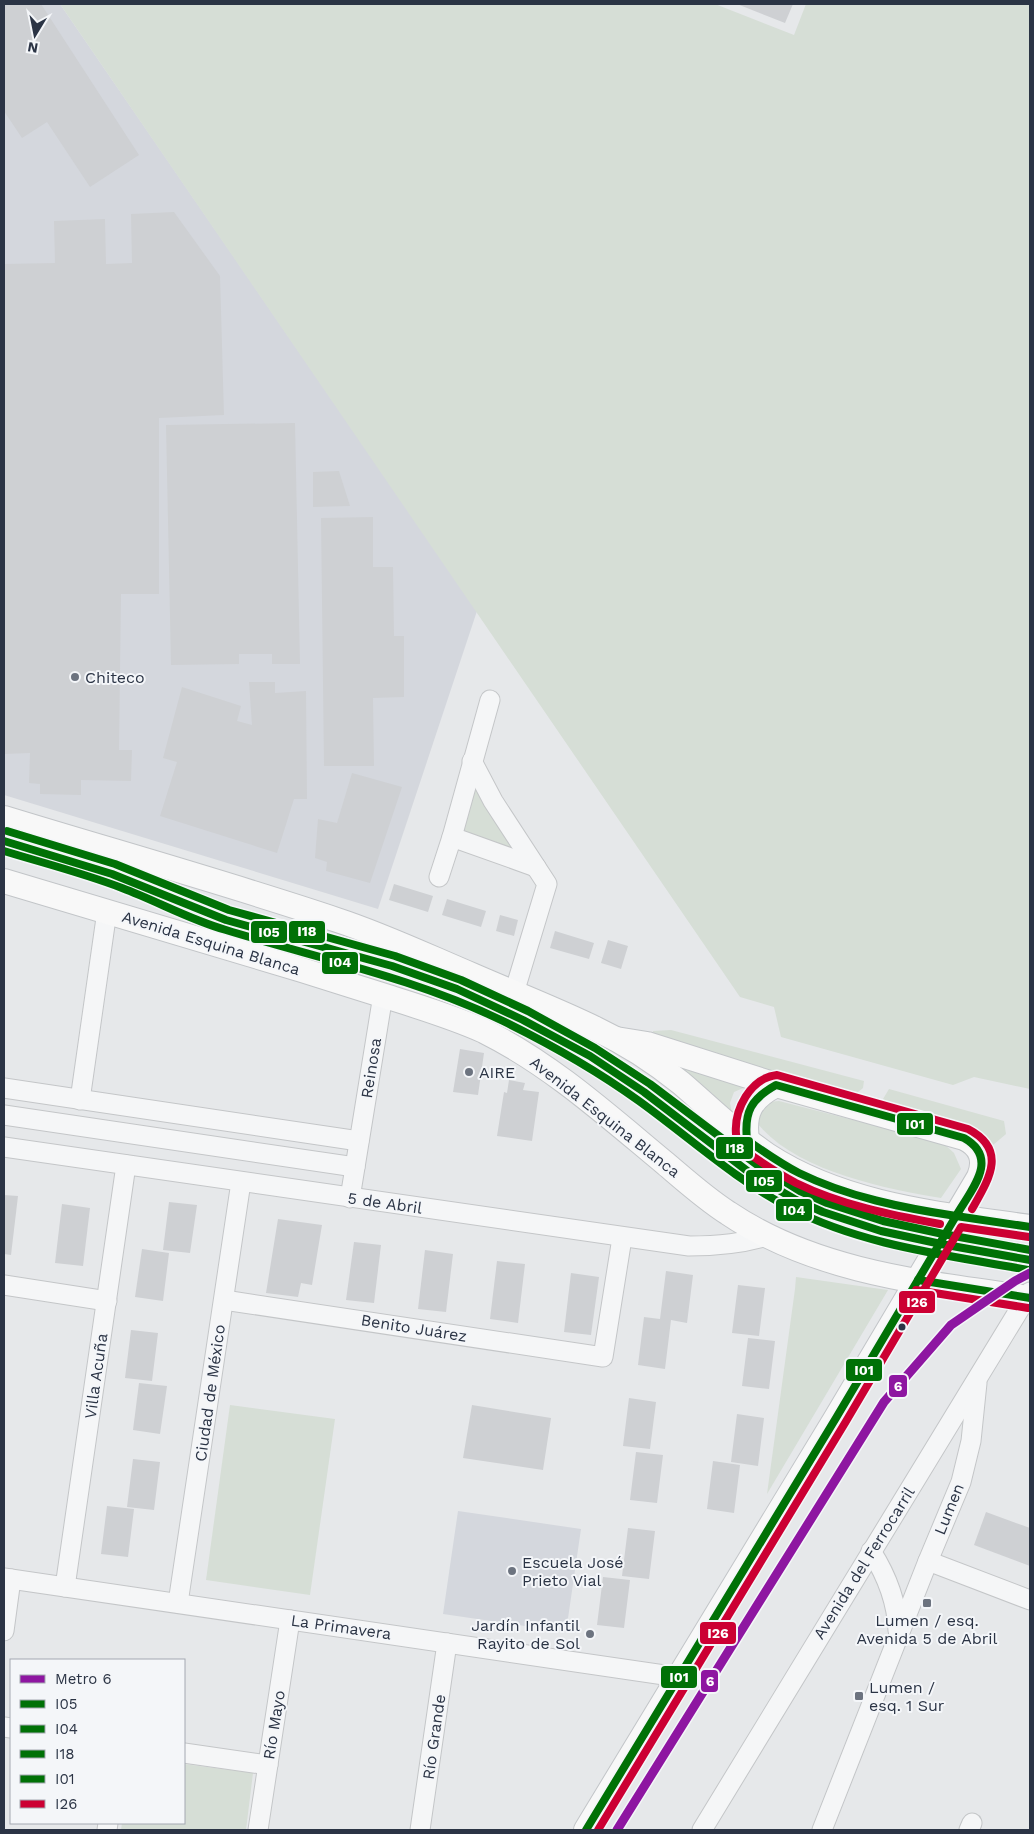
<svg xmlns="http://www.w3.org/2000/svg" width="1034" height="1834" font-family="'Work Sans',sans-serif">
  <rect width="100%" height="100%" fill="#e6e8ea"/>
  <g fill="#d4d7dd">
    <path d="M4,4H60L477,611L378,909L4,795Z"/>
    <path d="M458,1511L581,1529L566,1632L443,1614Z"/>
  </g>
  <g fill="#d6ded6">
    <path d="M60,4H715L794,35L806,4H1030V1089L974,1077L953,1085L781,1037L774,1007L740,997Z"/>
    <path d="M473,779L521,854L461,832Z"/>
    <path d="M671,1030L864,1081L863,1088L851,1098L653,1044V1031Z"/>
    <path d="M680,1064L748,1086L734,1092L730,1103L732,1114L676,1069Z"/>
    <path d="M889,1089L1004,1121L1006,1134L993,1145L984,1136L888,1110L883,1099Z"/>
    <path d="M779,1101L943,1143L954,1153L961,1169L941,1198C882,1188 791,1170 754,1119L767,1102Z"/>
    <path d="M796,1277L888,1290L767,1494L795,1289Z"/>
    <path d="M230,1405L335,1419L310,1595L206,1580Z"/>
    <path d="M184,1764L253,1773L246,1830H121L122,1823H184Z"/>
  </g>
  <g fill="#ced0d3">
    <path d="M4,4H41L139,155L90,187L47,122L22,138L4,111Z"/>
    <path d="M737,4H793L785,23Z"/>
    <path d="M174,212L220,276L224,415L159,418V594H121L119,750H132L131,781L81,780V795L40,794V784L29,783L30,753L4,754V264L55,263L54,221L105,219L106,264L132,263L131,214Z"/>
    <path d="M295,423L300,664H272V654H239V664L171,665L166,425Z"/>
    <path d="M339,471L350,506L313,507V472Z"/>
    <path d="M373,517V567H393L394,636H404V697L373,698L374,766H324L321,518Z"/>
    <path d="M249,682H275V693L306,691L307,799H294L277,853L160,816L177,762L163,758L182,687L241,706L237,721L252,725Z"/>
    <path d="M352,773L402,787L370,883L326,871L327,862L315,858L318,819L337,823Z"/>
    <path d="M394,884L433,896L428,912L389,900Z"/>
    <path d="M447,899L486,911L481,927L442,915Z"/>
    <path d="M500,915L518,920L514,936L496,931Z"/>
    <path d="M555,931L594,943L589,959L550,948Z"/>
    <path d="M608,940L628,946L621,969L601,963Z"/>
    <path d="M460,1049L484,1053L478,1095L453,1092Z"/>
    <path d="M509,1080L525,1083L523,1090L539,1092L532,1141L497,1136L504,1092L507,1093Z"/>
    <path d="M4,1195L18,1196L11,1255L4,1254Z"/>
    <path d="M169,1202L197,1205L190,1253L163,1250Z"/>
    <path d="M62,1204L90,1208L83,1266L55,1263Z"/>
    <path d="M278,1219L322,1225L312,1285L301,1283L298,1297L266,1293Z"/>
    <path d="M354,1242L381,1245L374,1303L346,1300Z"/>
    <path d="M142,1249L169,1253L163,1301L135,1297Z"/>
    <path d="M425,1250L453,1254L446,1312L418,1309Z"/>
    <path d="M497,1261L525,1264L518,1323L490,1319Z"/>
    <path d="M666,1271L693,1275L687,1323L671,1320L665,1369L638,1365L644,1317L660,1319Z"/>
    <path d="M571,1273L599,1277L591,1335L564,1332Z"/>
    <path d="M738,1285L765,1288L759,1336L732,1333Z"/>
    <path d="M131,1330L158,1333L152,1381L125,1378Z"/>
    <path d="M748,1338L775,1341L769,1389L742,1386Z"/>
    <path d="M139,1383L167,1386L160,1434L133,1430Z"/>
    <path d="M629,1398L656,1402L650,1449L623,1446Z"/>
    <path d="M472,1405L551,1418L543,1470L463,1458Z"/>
    <path d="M737,1414L764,1418L758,1466L731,1462Z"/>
    <path d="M636,1452L663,1455L657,1503L630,1500Z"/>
    <path d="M133,1459L160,1462L154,1510L127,1507Z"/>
    <path d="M713,1461L740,1465L734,1513L707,1509Z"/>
    <path d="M107,1506L134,1509L128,1557L101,1554Z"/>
    <path d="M986,1512L1030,1528V1566L974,1545Z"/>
    <path d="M628,1528L655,1531L649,1579L622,1576Z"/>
    <path d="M603,1577L630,1580L624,1628L597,1625Z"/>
  </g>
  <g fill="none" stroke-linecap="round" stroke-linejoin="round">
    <g stroke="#c4c6c8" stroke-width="21">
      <g id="minor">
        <path d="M472,761L493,801L547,884L514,993"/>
        <path d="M452,837L536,867"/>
        <path d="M439,877L452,837L490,700"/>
        <path d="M4,1088L359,1141"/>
        <path d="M80,1100L107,911"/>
        <path d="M4,1115L355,1167"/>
        <path d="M4,1147L689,1246C716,1246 741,1244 767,1236"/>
        <path d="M350,1198L383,995"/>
        <path d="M4,1285L107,1301"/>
        <path d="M224,1300L603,1357L622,1238"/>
        <path d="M871,1551C887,1576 897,1601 898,1631"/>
        <path d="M928,1561L1030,1600"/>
        <path d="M4,1578L678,1677"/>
        <path d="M65,1587L126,1165"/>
        <path d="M178,1603L241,1182"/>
        <path d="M4,1631L11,1579"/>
        <path d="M4,1727L11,1728"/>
        <path d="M184,1753L268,1765"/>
        <path d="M107,1830L108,1823"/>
        <path d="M258,1830L290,1620"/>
        <path d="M420,1830L447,1643"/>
        <path d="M702,1830L1030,1292"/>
        <path d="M822,1830L928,1561L961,1482L971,1441L977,1383"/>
        <path d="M969,1830L972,1823"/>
      </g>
    </g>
    <g stroke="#c2c5c8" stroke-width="26">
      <g id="major">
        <path d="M4,818C115,852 227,883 337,920C383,935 427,956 472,975C513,993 555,1009 596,1029C626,1043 655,1062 681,1083C709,1107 736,1134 767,1155C845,1206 941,1214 1030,1227"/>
        <path d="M4,881C103,910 202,940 302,970C331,979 359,988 388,997C420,1007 453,1017 484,1031C552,1065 608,1116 666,1164C686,1181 706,1199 728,1213C817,1273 927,1283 1030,1298"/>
        <path d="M747,1140C743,1112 751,1098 776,1085"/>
        <path d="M586,1830L836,1418L979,1177C986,1160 981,1146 964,1138L776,1085L647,1044L616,1039"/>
      </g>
    </g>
    <use href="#minor" stroke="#f5f6f7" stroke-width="19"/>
    <use href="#major" stroke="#f8f8f8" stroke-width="24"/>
    <g stroke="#f4f6f9" stroke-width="11">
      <path id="bus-1" d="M4,841L112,874L226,920L392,966L457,989L523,1020L590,1056L644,1092L750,1173L796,1200L823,1212L881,1231L941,1244L1030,1260"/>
    </g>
    <g stroke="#f4f6f9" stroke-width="11">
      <path id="bus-2" d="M4,851C43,863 83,873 122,888C157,901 190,920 226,930C320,959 415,978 503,1021C550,1044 596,1070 639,1101C689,1137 734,1179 790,1208C863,1246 948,1255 1028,1270"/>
    </g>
    <g stroke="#f4f6f9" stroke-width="11">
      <path id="bus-3" d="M7,831L115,864L229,910L395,956L461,980L528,1011L595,1048L650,1084L756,1164L800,1191L827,1203L883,1221L943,1234L1030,1250"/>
    </g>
    <g stroke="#f4f6f9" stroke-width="11">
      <g id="bus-4">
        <path d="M776,1085L964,1138C1001,1159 970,1191 956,1216C903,1208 848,1197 799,1173C781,1164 764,1152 747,1140C744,1112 751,1099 776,1085Z"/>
        <path d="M956,1216L1030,1227"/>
        <path d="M918,1280L1030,1298"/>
        <path d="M586,1830L836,1418L956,1216"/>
      </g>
    </g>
    <g stroke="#f4f6f9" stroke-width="11">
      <g id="bus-5">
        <path d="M940,1224C891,1215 841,1205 796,1183C777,1173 759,1161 741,1148C737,1144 737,1140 736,1134C734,1110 750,1078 777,1075L968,1129C1008,1150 989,1179 972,1209"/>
        <path d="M916,1290L1028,1308"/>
        <path d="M598,1830L845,1423L961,1227L1029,1237"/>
      </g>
    </g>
    <use href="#bus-1" stroke="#007106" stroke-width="8"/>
    <use href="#bus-2" stroke="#007106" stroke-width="8"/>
    <use href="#bus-3" stroke="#007106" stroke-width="8"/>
    <use href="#bus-4" stroke="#007106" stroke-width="8"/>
    <use href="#bus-5" stroke="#c03" stroke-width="8"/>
    <g stroke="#f4f6f9" stroke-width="12">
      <path id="metro-1" d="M617,1830L884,1402L951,1325L1015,1281L1030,1273"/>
    </g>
    <use href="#metro-1" stroke="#8e16a1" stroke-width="9"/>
  </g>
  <g fill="#6c737f" stroke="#f4f6f9" stroke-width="2">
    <circle cx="75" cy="677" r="5"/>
    <circle cx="469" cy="1072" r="5"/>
    <circle cx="512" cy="1571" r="5"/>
    <rect x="922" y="1598" width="10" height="10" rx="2.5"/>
    <circle cx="590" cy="1634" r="5"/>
    <rect x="854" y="1691" width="10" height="10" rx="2.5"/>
  </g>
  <circle fill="#2b3445" stroke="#f4f6f9" stroke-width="2" cx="902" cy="1327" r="4.5"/>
  <g text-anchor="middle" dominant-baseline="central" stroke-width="4" stroke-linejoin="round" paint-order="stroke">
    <g font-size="16" fill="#2b3445" stroke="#f4f6f9" text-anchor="start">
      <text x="85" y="677">Chiteco</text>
      <text x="479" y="1072">AIRE</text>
      <text x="522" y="1562">Escuela José<tspan x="522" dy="18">Prieto Vial</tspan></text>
      <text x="927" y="1620" text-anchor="middle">Lumen / esq.<tspan x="927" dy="18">Avenida 5 de Abril</tspan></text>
      <text x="580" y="1625" text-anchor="end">Jardín Infantil<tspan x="580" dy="18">Rayito de Sol</tspan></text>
      <text x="869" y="1687">Lumen /<tspan x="869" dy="18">esq. 1 Sur</tspan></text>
    </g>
    <g font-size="16" fill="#2b3445" stroke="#f4f6f9">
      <text transform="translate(211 943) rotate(17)">Avenida Esquina Blanca</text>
      <text transform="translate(371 1068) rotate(-81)">Reinosa</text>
      <text transform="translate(605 1117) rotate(38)">Avenida Esquina Blanca</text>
      <text transform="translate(385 1203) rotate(8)">5 de Abril</text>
      <text transform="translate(414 1328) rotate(9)">Benito Juárez</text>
      <text transform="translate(96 1376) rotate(-82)">Villa Acuña</text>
      <text transform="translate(210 1393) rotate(-82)">Ciudad de México</text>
      <text transform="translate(949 1509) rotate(-68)">Lumen</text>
      <text transform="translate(864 1563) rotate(-58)">Avenida del Ferrocarril</text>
      <text transform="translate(341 1627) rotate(8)">La Primavera</text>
      <text transform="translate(274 1725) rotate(-81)">Río Mayo</text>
      <text transform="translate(434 1737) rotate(-82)">Río Grande</text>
    </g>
  </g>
  <g stroke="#f4f6f9" stroke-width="2">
    <rect x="288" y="920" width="38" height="24" rx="5" fill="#007106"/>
    <rect x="250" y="920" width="38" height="24" rx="5" fill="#007106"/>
    <rect x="321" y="951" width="38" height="24" rx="5" fill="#007106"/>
    <rect x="896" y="1112" width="38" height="24" rx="5" fill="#007106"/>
    <rect x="715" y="1136" width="39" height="24" rx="5" fill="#007106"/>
    <rect x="745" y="1169" width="38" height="24" rx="5" fill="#007106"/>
    <rect x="775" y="1198" width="38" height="24" rx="5" fill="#007106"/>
    <rect x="898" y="1290" width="38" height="24" rx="5" fill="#c03"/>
    <rect x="845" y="1358" width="38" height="24" rx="5" fill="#007106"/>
    <rect x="888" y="1374" width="20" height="24" rx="5" fill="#8e16a1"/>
    <rect x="699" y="1621" width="38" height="24" rx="5" fill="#c03"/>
    <rect x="660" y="1665" width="38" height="24" rx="5" fill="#007106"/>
    <rect x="700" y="1669" width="19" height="24" rx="5" fill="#8e16a1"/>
  </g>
  <g font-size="14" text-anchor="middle" font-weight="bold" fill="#fff">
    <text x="307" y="936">I18</text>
    <text x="269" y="937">I05</text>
    <text x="340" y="967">I04</text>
    <text x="915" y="1129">I01</text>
    <text x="735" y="1153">I18</text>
    <text x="764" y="1186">I05</text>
    <text x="794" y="1215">I04</text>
    <text x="917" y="1307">I26</text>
    <text x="864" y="1375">I01</text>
    <text x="898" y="1391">6</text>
    <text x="718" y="1638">I26</text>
    <text x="679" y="1682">I01</text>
    <text x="710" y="1686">6</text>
  </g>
  <rect width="1034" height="1834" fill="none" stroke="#2b3445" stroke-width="10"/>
  <rect x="10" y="1659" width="175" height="165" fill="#f4f6f9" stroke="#a4a8b1"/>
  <rect x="20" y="1675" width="25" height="8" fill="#8e16a1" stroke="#a4a8b1"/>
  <text x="55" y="1684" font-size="15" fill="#2b3445">Metro 6</text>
  <rect x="20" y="1700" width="25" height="8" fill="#007106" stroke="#a4a8b1"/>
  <text x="55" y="1709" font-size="15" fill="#2b3445">I05</text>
  <rect x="20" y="1725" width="25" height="8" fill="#007106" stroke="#a4a8b1"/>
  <text x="55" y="1734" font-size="15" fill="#2b3445">I04</text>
  <rect x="20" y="1750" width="25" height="8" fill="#007106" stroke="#a4a8b1"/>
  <text x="55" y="1759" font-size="15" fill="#2b3445">I18</text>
  <rect x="20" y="1775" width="25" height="8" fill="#007106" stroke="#a4a8b1"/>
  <text x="55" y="1784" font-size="15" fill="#2b3445">I01</text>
  <rect x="20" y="1800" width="25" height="8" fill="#cc0033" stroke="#a4a8b1"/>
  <text x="55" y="1809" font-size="15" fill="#2b3445">I26</text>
  <g transform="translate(35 35) rotate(190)" stroke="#f4f6f9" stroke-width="4" paint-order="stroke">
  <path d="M0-4L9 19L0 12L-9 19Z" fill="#2b3445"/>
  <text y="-8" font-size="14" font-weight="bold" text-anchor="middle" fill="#2b3445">N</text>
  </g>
</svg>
